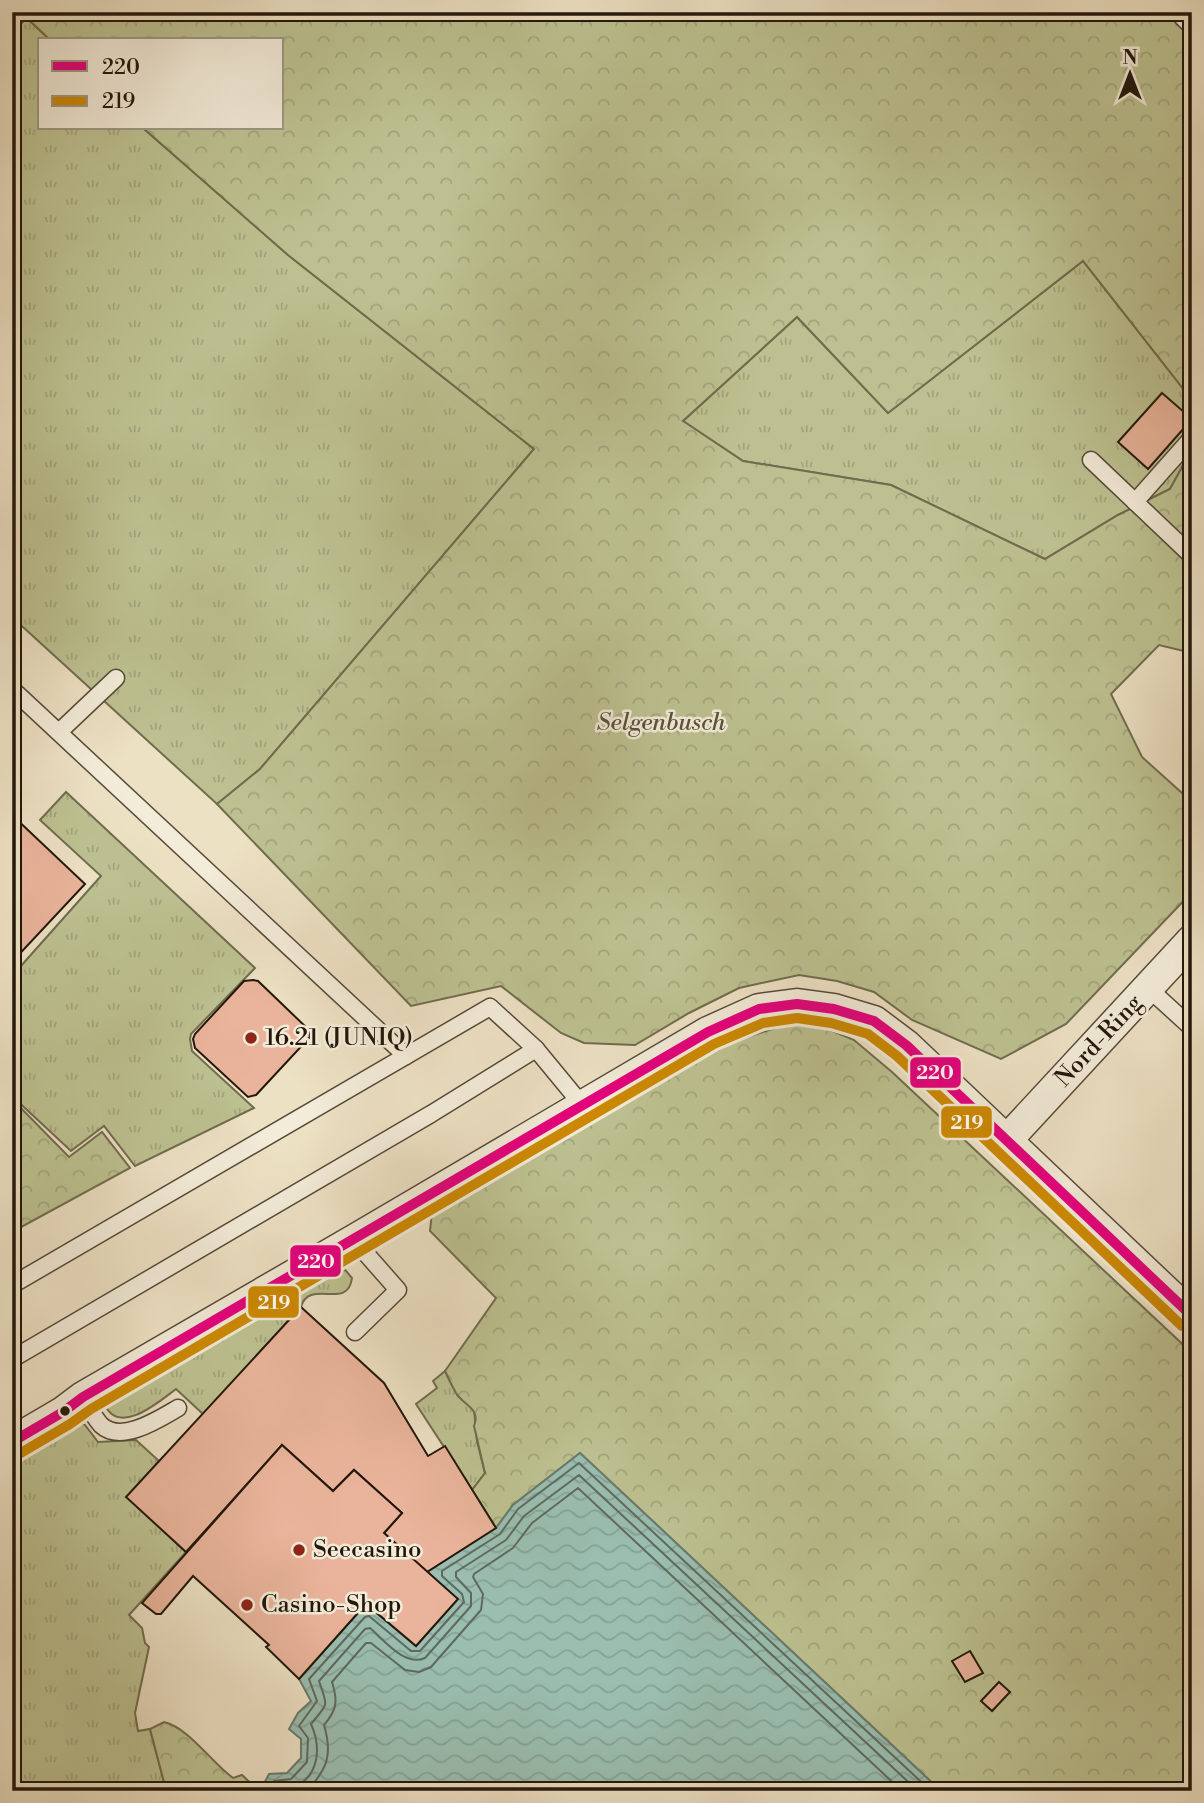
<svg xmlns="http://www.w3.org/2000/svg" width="1204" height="1803" font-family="'Libre Bodoni',serif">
  <defs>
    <pattern id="grass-tufts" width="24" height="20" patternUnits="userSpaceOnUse" patternTransform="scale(1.75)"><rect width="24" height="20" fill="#bdc191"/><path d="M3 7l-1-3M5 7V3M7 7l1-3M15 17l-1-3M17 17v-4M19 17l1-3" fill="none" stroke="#a2a57c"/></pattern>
    <pattern id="forest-crowns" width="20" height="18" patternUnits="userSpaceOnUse" patternTransform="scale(1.75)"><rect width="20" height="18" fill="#bdc191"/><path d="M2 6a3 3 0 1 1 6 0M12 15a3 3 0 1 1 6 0" fill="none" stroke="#a2a57c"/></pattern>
    <pattern id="water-waves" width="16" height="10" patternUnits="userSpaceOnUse" patternTransform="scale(1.75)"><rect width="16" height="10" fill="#9abeb0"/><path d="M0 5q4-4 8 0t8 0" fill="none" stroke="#84a396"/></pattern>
  </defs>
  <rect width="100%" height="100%" fill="#ede1c4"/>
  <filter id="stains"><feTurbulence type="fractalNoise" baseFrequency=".00286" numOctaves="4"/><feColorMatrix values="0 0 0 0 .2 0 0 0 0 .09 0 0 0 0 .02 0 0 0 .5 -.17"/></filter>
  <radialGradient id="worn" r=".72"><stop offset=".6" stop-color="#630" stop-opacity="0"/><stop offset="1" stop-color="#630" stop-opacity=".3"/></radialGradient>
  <g fill="url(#grass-tufts)" stroke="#706c4e" stroke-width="2">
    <path d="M27,18L50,40H40V128H143L288,255L534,449L260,769L217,804L12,617V32Z"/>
    <path d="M1083,261L1192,400V449L1170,489L1118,515L1045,559L891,485L743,461L683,421L797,317L888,413Z"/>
    <path d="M66,792L255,968L191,1034L190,1039L192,1051L254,1108L135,1166L104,1126L71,1151L12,1096V976L101,876L40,820Z"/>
    <path d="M342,1266L352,1278C348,1311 309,1278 301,1307L203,1414L176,1389C160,1401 118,1438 104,1403Z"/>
    <path d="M445,1371L458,1396L474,1409L477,1441L485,1473L472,1490L416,1404L437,1388L433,1381Z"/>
    <path d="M76,1420L85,1425L98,1442L136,1440L159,1461L127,1497L186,1552L129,1615L142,1628L145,1643L149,1647L135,1713L138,1731L150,1729L165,1786L170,1791H17L12,1780V1459Z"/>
  </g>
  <g fill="url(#forest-crowns)" stroke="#706c4e" stroke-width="2">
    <path d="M12,12H1192V400L1083,261L888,413L797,317L683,421L743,461L891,485L1045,559L1118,515L1170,489L1192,449V653L1159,645L1111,694L1142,757L1192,802V892L1066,1024L1001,1059L912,1020L874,992L837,981L799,975L739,988L689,1013L635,1045L584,1043L561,1033L501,986L411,1006L217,804L260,769L534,449L288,255L143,128H282V40H50L27,18L12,32Z"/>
    <path d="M789,1024L821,1026L854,1040L892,1072L1192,1353V1791H941L580,1453L513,1505L496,1528L472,1490L485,1473L474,1426C481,1408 464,1406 456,1393C452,1386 448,1378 445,1371L496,1298L430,1231L432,1212L703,1057L737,1040Z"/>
    <path d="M13,1100L69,1157L102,1132L130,1168L12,1232Z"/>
    <path d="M164,1722C189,1728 211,1762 233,1778L242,1775L259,1791H170L165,1786L150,1729Z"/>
  </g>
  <path fill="url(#water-waves)" stroke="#6a7b6e" stroke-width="2" d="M580,1453L941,1791H260L269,1774L287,1773L301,1758V1739L289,1729L298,1713L311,1701L299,1679L366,1604L416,1646L457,1599L427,1572L496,1528L513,1505Z"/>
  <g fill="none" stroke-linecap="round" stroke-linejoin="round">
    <g stroke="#5e6a5e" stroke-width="2">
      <path d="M268,1791L274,1781L291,1779L307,1762L308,1738L299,1726L317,1701L309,1679L365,1617L369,1616L411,1651H420L464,1602L462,1594L442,1576V1571L500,1534L518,1509L579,1463L931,1791"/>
      <path d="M278,1791C283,1789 290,1790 295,1787C320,1775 321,1746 311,1724C329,1702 328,1708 319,1681L365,1629L370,1628C385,1641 405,1667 425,1658L471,1606V1593L456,1577V1572L506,1540L524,1516L579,1475L918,1791"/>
      <path d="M307,1791C327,1769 333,1755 324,1725C337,1710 338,1701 332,1682L366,1643H371L405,1670L419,1672L431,1667L481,1610L483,1594L473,1577L474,1574L513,1548L532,1523L578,1488L902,1791"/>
    </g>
  </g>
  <g fill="#e9b49b" stroke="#23170b" stroke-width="2">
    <path d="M1162,393L1192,419L1148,469L1118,442Z"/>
    <path d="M12,815L85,884L12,962Z"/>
    <path d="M253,980L258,981L308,1029L310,1037L256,1095L248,1097L195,1048L193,1039L195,1034L244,981Z"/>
    <path d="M301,1307L384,1383L428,1456L445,1446L496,1528L427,1572L384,1533L402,1513L354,1470L333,1491L282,1445L186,1552L126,1497Z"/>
    <path d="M282,1445L333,1491L354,1470L402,1513L384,1533L458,1599L416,1646L366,1604L299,1679L266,1647L269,1645L193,1576L161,1614H156L142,1603Z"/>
    <path d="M970,1651L983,1673L965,1682L952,1661Z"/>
    <path d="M999,1682L1010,1692L992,1711L981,1701Z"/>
  </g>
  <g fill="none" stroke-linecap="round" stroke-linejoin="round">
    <g stroke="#564a39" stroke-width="19">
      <g id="service">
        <path d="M1091,460L1192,556"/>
        <path d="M1135,502L1189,441"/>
        <path d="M12,689L406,1056"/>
        <path d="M59,732L116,678"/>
        <path d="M1148,988L1192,1028"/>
        <path d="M354,1240L398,1290L355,1332"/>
        <path d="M12,1285L490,1007L536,1049L583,1106"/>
        <path d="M12,1359L431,1114L536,1049"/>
        <path d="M83,1397C88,1406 94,1417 101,1425C121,1444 159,1419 178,1408"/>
      </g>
    </g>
    <g stroke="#564a39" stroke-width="33">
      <g id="minor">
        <path d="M1187,12L1192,17"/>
        <path d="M1006,1141L1192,940"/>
        <path d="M12,1442L63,1412L83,1397L354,1240L708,1032L759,1009L797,1004L834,1009L874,1021L906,1045L1192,1316"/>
      </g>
    </g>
    <use href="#service" stroke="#f3ecd9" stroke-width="16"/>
    <use href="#minor" stroke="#f3ecd9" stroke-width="30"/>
    <g stroke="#f3ecd9" stroke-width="16">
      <path id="bus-1" d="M12,1442L63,1412L83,1397L708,1032L759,1009L797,1004L834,1009L874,1021L906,1045L1192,1316"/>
    </g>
    <g stroke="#f3ecd9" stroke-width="16">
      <path id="bus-2" d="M19,1454L70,1424L91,1409L714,1044L763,1023L797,1018L831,1023L868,1034L897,1056L1182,1326"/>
    </g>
    <use href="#bus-1" stroke="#e5007d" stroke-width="10"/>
    <use href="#bus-2" stroke="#cd8902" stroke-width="10"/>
  </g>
  <g fill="#8f2418" stroke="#f3ecd9" stroke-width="2.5">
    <circle cx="251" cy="1038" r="7"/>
    <circle cx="299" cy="1550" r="7"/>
    <circle cx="247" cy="1605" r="7"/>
  </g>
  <circle fill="#23170b" stroke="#f3ecd9" stroke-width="2.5" cx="65" cy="1411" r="6"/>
  <g text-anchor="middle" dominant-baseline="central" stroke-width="5" stroke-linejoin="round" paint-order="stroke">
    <g font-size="24" font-style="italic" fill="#59523a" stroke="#f3ecd9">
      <text x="661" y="723">Selgenbusch</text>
    </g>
    <g font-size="24" fill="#23170b" stroke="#f3ecd9" text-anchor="start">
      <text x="265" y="1038">16.21 (JUNIQ)</text>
      <text x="313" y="1550">Seecasino</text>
      <text x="261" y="1605">Casino-Shop</text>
    </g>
    <g font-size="24" fill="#23170b" stroke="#f3ecd9">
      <text transform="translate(1099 1041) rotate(-47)">Nord-Ring</text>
    </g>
  </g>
  <g stroke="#f3ecd9" stroke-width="2.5">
    <rect x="909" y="1056" width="53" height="33" rx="7" fill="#e5007d"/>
    <rect x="940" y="1105" width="53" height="34" rx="7" fill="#cd8902"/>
    <rect x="289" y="1244" width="53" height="34" rx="7" fill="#e5007d"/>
    <rect x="247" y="1285" width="53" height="34" rx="7" fill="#cd8902"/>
  </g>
  <g font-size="19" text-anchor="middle" font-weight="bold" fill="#fff">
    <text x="935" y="1079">220</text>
    <text x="967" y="1129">219</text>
    <text x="316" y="1268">220</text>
    <text x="274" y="1309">219</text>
  </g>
  <rect width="1204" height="1803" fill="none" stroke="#ede1c4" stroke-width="42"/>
  <rect x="14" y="14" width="1176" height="1775" fill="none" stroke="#23170b" stroke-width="3.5"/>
  <rect x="21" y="21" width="1162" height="1761" fill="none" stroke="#23170b" stroke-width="2"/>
  <rect x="38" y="38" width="245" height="91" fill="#f3ecd9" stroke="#a09787" stroke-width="2"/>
  <rect x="52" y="61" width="35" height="10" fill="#e5007d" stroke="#a09787" stroke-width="2"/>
  <text x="102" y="74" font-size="21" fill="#23170b">220</text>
  <rect x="52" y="96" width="35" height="10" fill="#cd8902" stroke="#a09787" stroke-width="2"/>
  <text x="102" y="108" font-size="21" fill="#23170b">219</text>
  <g transform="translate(1130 74)" stroke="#f3ecd9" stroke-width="5" paint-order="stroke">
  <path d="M0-5L12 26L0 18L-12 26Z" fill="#23170b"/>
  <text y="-10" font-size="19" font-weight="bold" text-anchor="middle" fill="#23170b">N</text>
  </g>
  <rect width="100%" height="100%" filter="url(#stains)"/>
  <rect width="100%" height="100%" fill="url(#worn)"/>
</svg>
